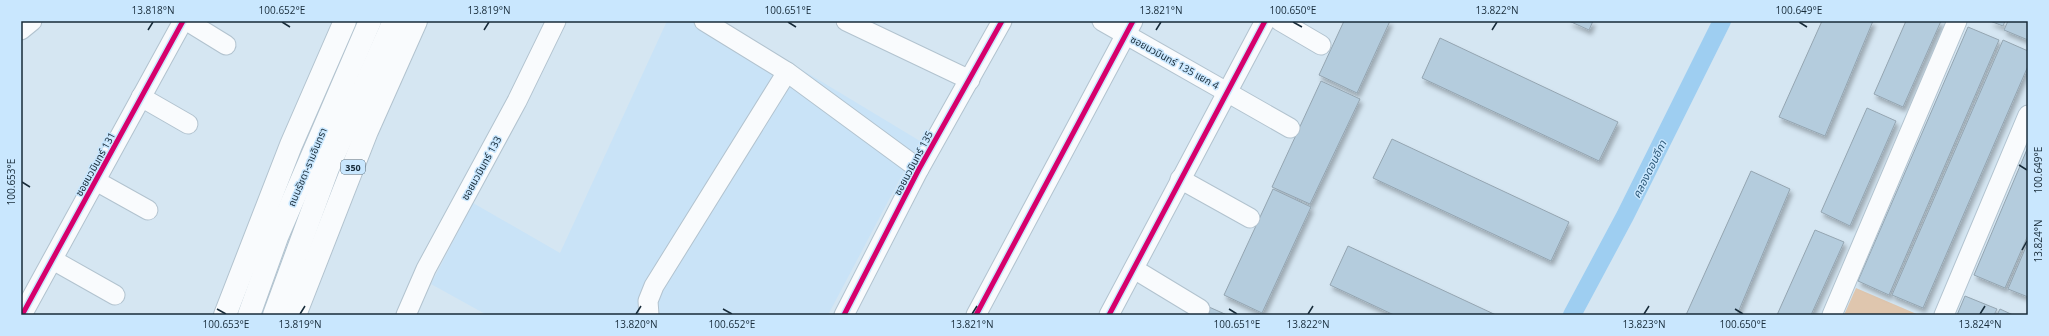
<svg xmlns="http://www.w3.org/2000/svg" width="2049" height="336" font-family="'Open Sans','Noto Sans Thai',sans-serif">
  <defs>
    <filter id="shadow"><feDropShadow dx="2.5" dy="4.5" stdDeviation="2" flood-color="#0004"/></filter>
  </defs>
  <rect width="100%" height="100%" fill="#d5e6f2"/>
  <path fill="#c9e3f7" d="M667,21H721L920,141L828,315H487L431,284L473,203L560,253Z"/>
  <path fill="#dfc6ae" d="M1856,288L1919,315H1844Z"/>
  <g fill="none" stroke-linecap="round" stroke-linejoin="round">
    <path stroke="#9ecef1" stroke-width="18" d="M1572,315L1625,216L1722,21"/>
  </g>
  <g fill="#b4ccdd" stroke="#94a5b1" filter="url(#shadow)">
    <path d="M1344,21H1390L1357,93L1319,75Z"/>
    <path d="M1569,21H1593L1589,30Z"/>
    <path d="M1822,21H1873L1825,136L1779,117Z"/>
    <path d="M1906,21H1941L1903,107L1874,94Z"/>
    <path d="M1990,21H2005L2003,26Z"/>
    <path d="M2008,21H2028V40L2004,30Z"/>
    <path d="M1968,27L1999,40L1889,295L1858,281Z"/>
    <path d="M1440,38L1618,122L1599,161L1422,78Z"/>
    <path d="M2003,40L2028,51V66L1923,308L1892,295Z"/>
    <path d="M1321,81L1360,99L1310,204L1272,187Z"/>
    <path d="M1867,108L1896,121L1850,226L1821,212Z"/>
    <path d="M1392,139L1569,222L1551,261L1373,178Z"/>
    <path d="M2028,147V235L2005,288L1974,275Z"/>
    <path d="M1751,171L1790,189L1737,315H1686Z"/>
    <path d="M1273,189L1311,207L1262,313L1224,295Z"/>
    <path d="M1815,230L1844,242L1811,315H1777Z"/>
    <path d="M2028,242V297L2008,289Z"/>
    <path d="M1348,246L1496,315H1394L1330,285Z"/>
    <path d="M1965,296L1997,309L1994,315H1957Z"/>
    <path d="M1209,307L1227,315H1205Z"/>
    <path d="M2000,309L2013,315H1997Z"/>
  </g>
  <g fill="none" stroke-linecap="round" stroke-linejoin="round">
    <g stroke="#b2c3cf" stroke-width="21">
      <g id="street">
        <path d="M187,21L226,45"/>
        <path d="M704,21L787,72L919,169"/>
        <path d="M846,21L970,80"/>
        <path d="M1102,21L1290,128"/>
        <path d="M1280,21L1321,45"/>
        <path d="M21,30L32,21"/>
        <path d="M141,97L188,124"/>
        <path d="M1180,179L1250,218"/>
        <path d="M96,181L148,210"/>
        <path d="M53,260L115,295"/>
        <path d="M1134,269L1200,309"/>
        <path d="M22,315L183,21"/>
        <path d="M406,315L426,269L517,101L556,21"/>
        <path d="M649,315L648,301L654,286L787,72"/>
        <path d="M844,315L919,169L1002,21"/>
        <path d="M976,315L1133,21"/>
        <path d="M1109,315L1265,21"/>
        <path d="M1832,315L1957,21"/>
        <path d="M1944,315L2028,115"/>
      </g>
    </g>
    <g stroke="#b2c3cf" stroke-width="24">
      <g id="primary">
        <path d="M225,315L291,145L345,21"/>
        <path d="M249,315L277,237L370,21"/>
        <path d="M274,315L328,168L394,21"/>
        <path d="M295,315L367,131L416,21"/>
      </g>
    </g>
    <use href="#street" stroke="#f9fbfd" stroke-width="19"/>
    <use href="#primary" stroke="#f9fbfd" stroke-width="22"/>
    <g stroke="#c9e7fe" stroke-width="8">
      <g id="cycleway">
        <path d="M22,315L183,21"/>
        <path d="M844,315L919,169L1002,21"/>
        <path d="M976,315L1133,21"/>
        <path d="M1109,315L1265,21"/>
      </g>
    </g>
    <use href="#cycleway" stroke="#d6006c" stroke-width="5"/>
  </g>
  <path fill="none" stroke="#172b39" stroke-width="1.5" d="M282,22L290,27M788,22L796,27M1293,22L1302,27M1799,22L1807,27M148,30L153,22M484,30L489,22M1156,30L1161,22M1492,30L1497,22M2019,165L2027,170M22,182L30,187M2022,250L2027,241M217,309L226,314M723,309L732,314M1229,309L1237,314M1735,309L1743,314M300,314L305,306M636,314L641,306M972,314L977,306M1308,314L1313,306M1644,314L1649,306M1980,314L1985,306"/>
  <g text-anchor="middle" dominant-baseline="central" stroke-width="3" stroke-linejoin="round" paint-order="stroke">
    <rect fill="#c9e7fe" stroke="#4c6374" stroke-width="1" x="341" y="160" width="24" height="14" rx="3"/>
    <g font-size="9" font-weight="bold" fill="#172b39">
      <text x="353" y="167">350</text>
    </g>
    <g font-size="10" fill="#172b39" stroke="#c9e7fe">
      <text transform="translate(1175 62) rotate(29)">ซอยนวมินทร์ 135 แยก 4</text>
      <text transform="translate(913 163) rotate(-62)">ซอยนวมินทร์ 135</text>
      <text transform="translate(95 164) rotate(-61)">ซอยนวมินทร์ 131</text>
      <text transform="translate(307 167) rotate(-67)">ถนนรัชดา-รามอินทรา</text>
      <text transform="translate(481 168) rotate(-61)">ซอยนวมินทร์ 133</text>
    </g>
    <g font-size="11" font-style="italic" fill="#2a5676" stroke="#c9e7fe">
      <text transform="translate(1649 169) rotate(-64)">คลองดอนอีกา</text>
    </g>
  </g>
  <rect width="2049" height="336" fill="none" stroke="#c9e7fe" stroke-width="44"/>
  <rect x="22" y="22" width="2005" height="292" fill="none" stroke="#172b39" stroke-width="1.5"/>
  <g font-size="10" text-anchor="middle" fill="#172b39">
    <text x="153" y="14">13.818°N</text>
    <text x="282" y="14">100.652°E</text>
    <text x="489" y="14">13.819°N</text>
    <text x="788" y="14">100.651°E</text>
    <text x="1161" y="14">13.821°N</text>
    <text x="1293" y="14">100.650°E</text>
    <text x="1497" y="14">13.822°N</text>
    <text x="1799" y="14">100.649°E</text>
    <text transform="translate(2038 170) rotate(-90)" y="4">100.649°E</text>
    <text transform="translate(11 182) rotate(-90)" y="4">100.653°E</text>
    <text transform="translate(2038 241) rotate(-90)" y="4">13.824°N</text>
    <text x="226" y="328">100.653°E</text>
    <text x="300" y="328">13.819°N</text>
    <text x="636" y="328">13.820°N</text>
    <text x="732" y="328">100.652°E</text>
    <text x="972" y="328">13.821°N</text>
    <text x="1237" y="328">100.651°E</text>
    <text x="1308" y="328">13.822°N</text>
    <text x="1644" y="328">13.823°N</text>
    <text x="1743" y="328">100.650°E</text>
    <text x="1980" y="328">13.824°N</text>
  </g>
</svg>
